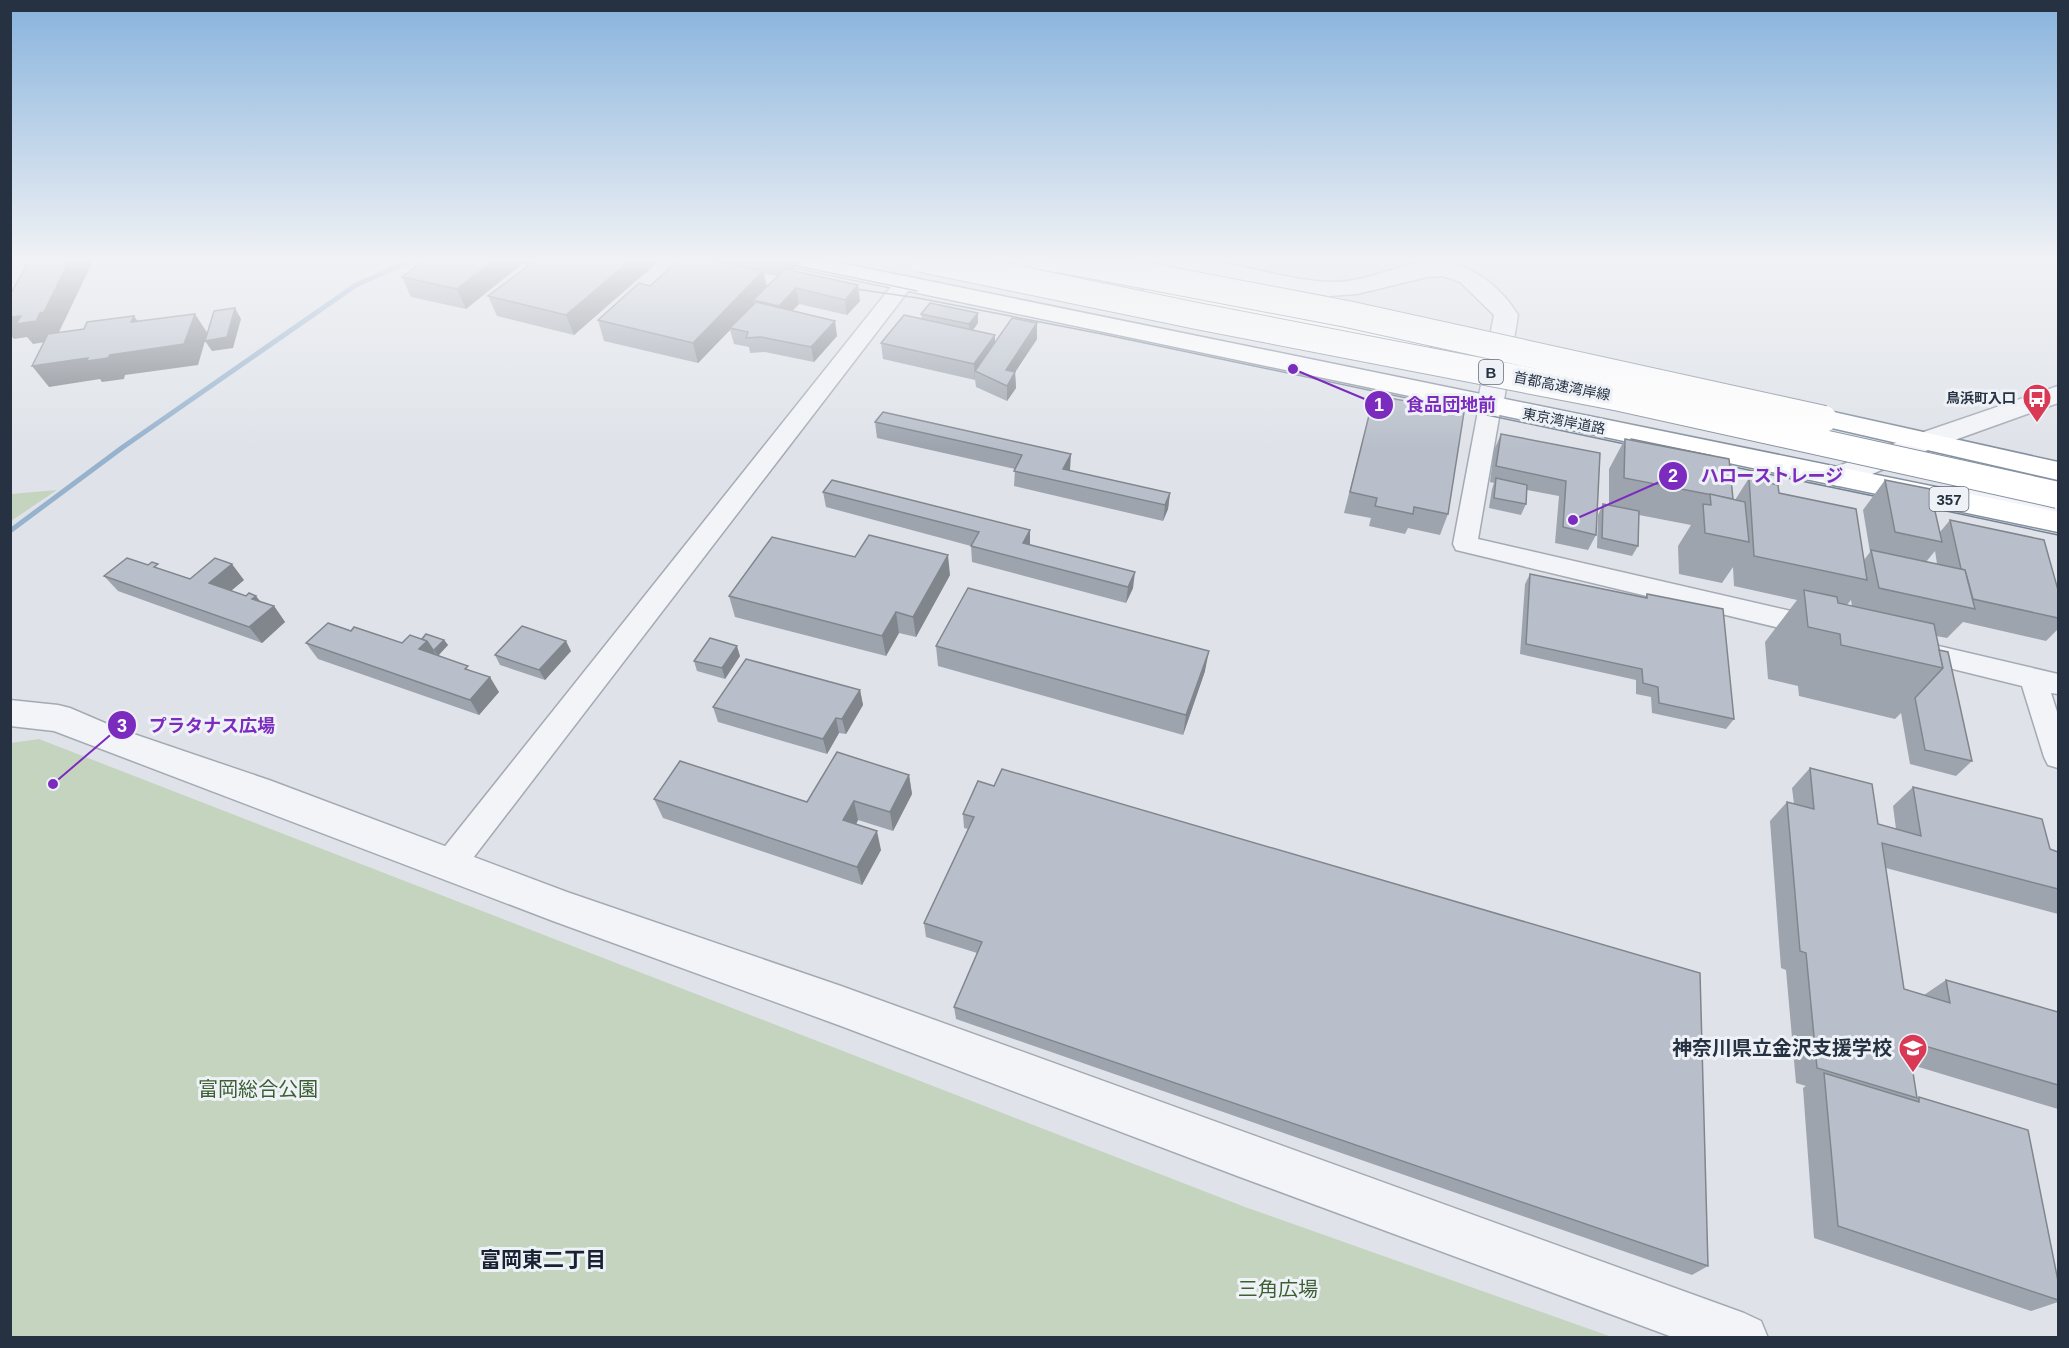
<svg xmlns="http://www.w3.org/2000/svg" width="2069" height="1348" font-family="Helvetica,'Noto Sans JP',sans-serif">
  <rect width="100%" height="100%" fill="#dfe3e9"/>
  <g fill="#c5d4bf">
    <path d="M57,490L11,521V494Z"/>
    <path d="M39,739L1245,1207L1612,1337H11V743Z"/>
  </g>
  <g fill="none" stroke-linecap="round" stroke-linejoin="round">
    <path stroke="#96b2cd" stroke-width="5" d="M10,531L123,447L356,285L415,259"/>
    <g stroke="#a4aab4" stroke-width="3">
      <g id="minor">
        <path d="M905,276L912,278L915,282L912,286L460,875L449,879L438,875L434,865L438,855L898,278Z"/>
        <path d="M1490,399L1498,401L1501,406L1478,539L1817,617L1826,620L1830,627L1826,634L1817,637L1456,550L1453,544L1479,406L1482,401Z"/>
        <path d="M1913,640L2058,674V694L2051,693L2058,715V768L2048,765L2044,757L2022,686L1904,657L1900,650L1904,643Z"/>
      </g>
    </g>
    <g stroke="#a4aab4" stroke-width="3">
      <g id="tertiary">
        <path d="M1152,259C1168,259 1186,257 1202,259C1244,265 1287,280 1329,282C1368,284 1409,257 1446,262C1476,267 1503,290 1518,315L1503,406L1499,412L1490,414L1481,412L1477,406L1494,315L1460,282L1443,276L1427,277L1357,294L1329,296L1163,266L1155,264Z"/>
        <path d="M2058,386V403L1935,447L1849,484L1839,486L1829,484L1825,477L1829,470L1915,435Z"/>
        <path d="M1952,459L1962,462L1998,486L2058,505V525C2020,516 1961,504 1938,468L1942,462Z"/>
        <path d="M10,700L58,705L70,708L119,729L269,780L567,892L841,986L1744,1313L1761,1321L1768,1338H1675L1240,1177L841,1026L553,921L54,731L10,726Z"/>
      </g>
    </g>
    <g stroke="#8591a1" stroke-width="3">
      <g id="trunk">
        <path d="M778,259H821L2058,512V532L789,266L781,264Z"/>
        <path d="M1793,403L2058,462V480L1784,417L1780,411L1784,405Z"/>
      </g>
    </g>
    <g stroke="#8591a1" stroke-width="3">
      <g id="motorway">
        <path d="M963,259H1016L1098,272L1106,274L1110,279L1106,284L1098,286L974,266L966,264Z"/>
        <path d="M1152,288L1287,312C1307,302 1403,338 1429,346L1433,351L1429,356L1420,359L1326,329L1317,332L1144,300L1140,295L1144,290Z"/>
      </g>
    </g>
    <use href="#minor" fill="#f2f4f7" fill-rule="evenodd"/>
    <use href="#tertiary" fill="#f2f4f7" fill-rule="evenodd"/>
    <use href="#trunk" fill="#fff" fill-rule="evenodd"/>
    <use href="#motorway" fill="#fff" fill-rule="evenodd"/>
    <g stroke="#778394" stroke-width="1.5">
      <path d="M764,259L917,291"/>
      <path d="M842,287L918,298L1102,334L1639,447"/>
      <path d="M1631,439L1713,456"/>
      <path d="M1715,463L1888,499"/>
      <path d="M1918,505L2058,535"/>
    </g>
    <g stroke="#8591a1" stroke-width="28" stroke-linecap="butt">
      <g id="motorway-bridge">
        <path d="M922,259L1202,317L1620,398L2058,495"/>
        <path d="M1059,259L1347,314L1824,419"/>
      </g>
    </g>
    <use href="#motorway-bridge" stroke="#fff" stroke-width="26"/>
  </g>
  <g fill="#9ea4ae" fill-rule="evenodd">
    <path d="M528,259L466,309L411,297L402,277Z"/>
    <path d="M528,259H661L574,335L497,316L488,296L526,267L524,262Z"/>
    <path d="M680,259H787L799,264L793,270L860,301L847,315L799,304L792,311L837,336L814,362L765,352L750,353L749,347L734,344L730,330L698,363L604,341L598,320L650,286ZM764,274L777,276L767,287Z"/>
    <path d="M978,313V323L973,330L995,335V343L1037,323V339L1015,372L1016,388L1007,401L976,387L975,379V380L883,359L881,343L922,319L921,314Z"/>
    <path d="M1374,395L1448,514L1440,535L1408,528L1405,534L1369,526L1371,518L1344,513Z"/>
    <path d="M883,412L1070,470V471L1170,493L1168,509L1163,521L1014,486L1015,469L877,438L875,422Z"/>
    <path d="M1501,434L1600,453L1596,535L1588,550L1555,543L1559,496L1527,490L1526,504L1521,515L1489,508L1492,489L1494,483L1490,482L1494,450Z"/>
    <path d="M1625,439L1733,499L1735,500L1749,478L1779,493L1864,560L1870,552L1863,510L1885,480L1940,532L1950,520L2058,590V629L2046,641L1963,622L1947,638L1936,636L1939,650L1972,761L1956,776L1910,764L1901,713L1895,719L1799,696L1798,686L1768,679L1765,642L1797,600L1734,586L1733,567L1722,583L1679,574L1678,546L1691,525L1639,515L1638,546L1632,556L1597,548L1598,515L1603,504L1609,505V469ZM1935,551L1937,564L1926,562ZM1851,600L1852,606L1847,605Z"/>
    <path d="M823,492L1030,530V545L1133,588L1126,603L972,562L971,546L826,507Z"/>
    <path d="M855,557L950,575L916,637L899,633L886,656L735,617L729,596Z"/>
    <path d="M148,565L190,579L244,580L231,591L274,606L285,622L262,643L118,591L104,576Z"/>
    <path d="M1530,574L1645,598L1647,594L1734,719L1726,729L1652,713L1651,697L1636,694V680L1520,654L1525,584Z"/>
    <path d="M351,631L402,643L422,639L444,640L448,645L438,655L472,671L499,692L479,715L318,659L306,643Z"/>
    <path d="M936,646L1205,671L1183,735L938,666Z"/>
    <path d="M571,651L545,680L500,665L495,655Z"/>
    <path d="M740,656L725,679L697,671L694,661Z"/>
    <path d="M860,690L863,705L846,734L839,733L827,754L718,722L713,707Z"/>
    <path d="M1810,768L1878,824L1896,829L1893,806L1913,787L2050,849L2058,852V914L1886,868L1904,989L1924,995L1946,980L2058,1012V1109L1912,1065L1917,1098L1912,1100L1919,1097L2058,1281V1302L2031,1311L1814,1238L1803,1088L1806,1086L1796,1083L1786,970L1781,968L1770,821L1787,802L1794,804L1792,788Z"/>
    <path d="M909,775L912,794L893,831L858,820L856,825L881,850L862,885L663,818L654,799L807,802Z"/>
    <path d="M978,781L1708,1266L1692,1275L956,1019L954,1007L977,953L926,937L924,923L968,829L964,828L963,814Z"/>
  </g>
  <g fill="#81868d">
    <path d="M10,259H15L10,267Z"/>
    <path d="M70,259H94L59,332L52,341L33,344L27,337L14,339L10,335V317L21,316Z"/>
    <path d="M495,259H528L466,309L457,289Z"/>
    <path d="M632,259H661L574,335L566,315Z"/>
    <path d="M787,259H798L799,264L786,278L783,263Z"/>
    <path d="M763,271L768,292L753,300L754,305L730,328V330L698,363L693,343Z"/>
    <path d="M858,285L860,301L847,315L845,300Z"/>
    <path d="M796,288L799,304L782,321L779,306Z"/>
    <path d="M235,308L241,319L233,348L212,351L205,341L198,365L125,375L124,379L102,382L100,379L49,387L32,366L110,355L195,314L208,334Z"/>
    <path d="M978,313V323L969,335V324Z"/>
    <path d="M134,316L148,336L131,322Z"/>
    <path d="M835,321L837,336L814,362L811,347Z"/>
    <path d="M1037,323V339L1006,386V370Z"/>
    <path d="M995,335V351L975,371V380L974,364Z"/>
    <path d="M1015,372L1016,388L1007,401V386Z"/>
    <path d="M1071,454L1070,470L1064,482L1063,469Z"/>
    <path d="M1170,493L1168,509L1163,521L1165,505Z"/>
    <path d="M1030,530V546L1023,543Z"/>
    <path d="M948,555L950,575L916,637L913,617Z"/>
    <path d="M232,564L244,580L221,599L209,583Z"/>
    <path d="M1135,572L1133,588L1126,603L1128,587Z"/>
    <path d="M256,596L268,611L252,599Z"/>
    <path d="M10,600L12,602L11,620H10Z"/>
    <path d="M274,606L285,622L262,643L249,627Z"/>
    <path d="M896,612L899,633L886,656L882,636Z"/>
    <path d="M444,640L448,645L438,656L434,650Z"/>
    <path d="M427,641L437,656L419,649Z"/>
    <path d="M566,641L571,651L545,680L539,670Z"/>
    <path d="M737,646L740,656L725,679L722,668Z"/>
    <path d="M1209,651L1205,671L1183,735L1186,715Z"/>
    <path d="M490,677L499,692L479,715L470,700Z"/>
    <path d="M860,690L863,705L846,734L842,719Z"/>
    <path d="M836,718L839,733L827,754L823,739Z"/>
    <path d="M909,775L912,794L893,831L890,812Z"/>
    <path d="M854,801L858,820L848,839L843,820Z"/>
    <path d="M877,831L881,850L862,885L857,867Z"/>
  </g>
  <g fill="#b8bfca" stroke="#81868d" stroke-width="1.5">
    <path d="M30,259H70L44,312L40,313L36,321L16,324L21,316L10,317V295Z"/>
    <path d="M426,259H495L457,289L402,277Z"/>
    <path d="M528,259H632L566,315L488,296L531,264L524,262Z"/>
    <path d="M680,259H705L763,271L693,343L598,320L639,283L650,286Z"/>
    <path d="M763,259H787L783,263Z"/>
    <path d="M785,269L858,285L845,300L796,288L779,306L753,300Z"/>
    <path d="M756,302L835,321L811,347L761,337L746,338L748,332L730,328Z"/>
    <path d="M930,303L978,313L969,324L921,314Z"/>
    <path d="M235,308L227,337L205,341L214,311Z"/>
    <path d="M195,314L184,344L110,355L108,358L87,361L88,358L32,366L48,334L84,329L87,322L134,316L131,322Z"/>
    <path d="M904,315L995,335L974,364L881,343Z"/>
    <path d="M1012,318L1037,323L1006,370L1015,372L1007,386L975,371Z"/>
    <path d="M1374,395L1464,412L1448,514L1414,507L1413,514L1375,506L1377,498L1350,492Z"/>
    <path d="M883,412L1071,454L1063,469L1170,493L1165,505L1014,471L1022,455L875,422Z"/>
    <path d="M1501,434L1600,453L1596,535L1563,527L1566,481L1496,466Z"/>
    <path d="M1625,439L1729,459L1733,499L1624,478Z"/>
    <path d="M1496,478L1527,485L1526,504L1494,498Z"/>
    <path d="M1749,478L1778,485L1779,493L1856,509L1867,580L1754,556Z"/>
    <path d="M832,480L1030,530L1023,543L1135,572L1128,587L971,546L979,532L823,492Z"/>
    <path d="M1885,480L1930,489L1942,542L1895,532Z"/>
    <path d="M1710,494L1745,502L1749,542L1705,533L1703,504L1711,505Z"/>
    <path d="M1603,504L1639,511L1638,546L1602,538Z"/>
    <path d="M1950,520L2044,540L2058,590V618L1973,599L1965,570L1961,569Z"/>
    <path d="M869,535L948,555L913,617L896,612L882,636L729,596L772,537L855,557Z"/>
    <path d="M1871,550L1965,570L1975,609L1879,588Z"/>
    <path d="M127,558L148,565L152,562L158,564L154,567L190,579L215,558L232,564L209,583L246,596L249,593L256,596L252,599L274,606L249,627L104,576Z"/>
    <path d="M1530,574L1647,598V594L1723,609L1734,719L1659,703L1658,687L1643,683L1642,669L1526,644Z"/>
    <path d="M968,588L1209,651L1186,715L936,646Z"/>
    <path d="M1804,590L1837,597L1838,603L1934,624L1943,668L1841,645L1840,634L1808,627Z"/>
    <path d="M328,623L351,631L354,627L402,643L410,635L427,641L419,649L468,666L465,669L490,677L470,700L306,643Z"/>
    <path d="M522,626L566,641L539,670L495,655Z"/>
    <path d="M426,634L444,640L434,650H433L427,641L422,639Z"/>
    <path d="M710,638L737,646L722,668L694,661Z"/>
    <path d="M1939,650L1948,652L1972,761L1925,750L1915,698L1943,668Z"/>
    <path d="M746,659L860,690L842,719L836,718L823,739L713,707Z"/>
    <path d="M837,752L909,775L890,812L854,801L843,820L877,831L857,867L654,799L680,761L807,802Z"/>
    <path d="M1810,768L1872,784L1878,824L1921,836L1913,787L2042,819L2050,849L2058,852V889L1882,843L1904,989L1950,1003L1946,980L2058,1012V1085L1908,1041L1917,1098L1817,1068L1806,953L1800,951L1787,802L1814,809Z"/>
    <path d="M1002,769L1700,973L1708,1266L954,1007L982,942L924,923L974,817L963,814L978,781L994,786Z"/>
    <path d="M1824,1073L1919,1102V1097L2028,1130L2058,1281V1300L1838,1226Z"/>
  </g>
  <linearGradient id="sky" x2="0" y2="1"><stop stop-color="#87b3dd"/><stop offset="0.58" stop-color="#f1f2f5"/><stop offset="1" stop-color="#f1f2f5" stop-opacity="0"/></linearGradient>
  <rect width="2069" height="448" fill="url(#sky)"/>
  <defs>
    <g id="bus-pin" transform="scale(1.5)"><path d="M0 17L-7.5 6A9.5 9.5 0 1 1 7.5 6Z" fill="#da3955" stroke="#eef2f7"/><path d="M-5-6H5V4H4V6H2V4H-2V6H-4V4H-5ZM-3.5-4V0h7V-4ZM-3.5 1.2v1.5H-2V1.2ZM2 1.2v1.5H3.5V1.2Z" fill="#fff"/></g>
    <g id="school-pin" transform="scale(1.5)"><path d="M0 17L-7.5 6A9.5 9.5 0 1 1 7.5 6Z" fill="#da3955" stroke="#eef2f7"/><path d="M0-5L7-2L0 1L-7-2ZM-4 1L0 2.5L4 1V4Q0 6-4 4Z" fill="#fff"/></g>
  </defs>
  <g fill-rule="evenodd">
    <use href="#bus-pin" x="2037" y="398"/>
    <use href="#school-pin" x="1913" y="1048"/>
  </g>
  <g text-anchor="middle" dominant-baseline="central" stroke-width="6" stroke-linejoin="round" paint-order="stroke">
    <g font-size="14" fill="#263142" stroke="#eef2f7">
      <text transform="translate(1562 386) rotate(11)">首都高速湾岸線</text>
      <text transform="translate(1564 421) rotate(11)">東京湾岸道路</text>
    </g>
    <g font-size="14" font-weight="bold" fill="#263142" stroke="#eef2f7" text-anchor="end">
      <text x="2016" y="398">鳥浜町入口</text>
    </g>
    <g fill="#eef2f7" stroke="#626b78" stroke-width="1.5">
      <rect x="1479" y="360" width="24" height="24" rx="4.5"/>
      <rect x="1929.5" y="487" width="39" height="24" rx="4.5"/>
    </g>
    <g font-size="15" font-weight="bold" fill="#263142">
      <text x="1491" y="372">B</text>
      <text x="1949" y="499">357</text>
    </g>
    <g font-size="20" font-weight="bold" fill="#263142" stroke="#eef2f7" text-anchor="end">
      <text x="1892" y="1048">神奈川県立金沢支援学校</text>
    </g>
    <g font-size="20" fill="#3c5f32" stroke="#eef2f7">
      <text x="258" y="1089">富岡総合公園</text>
      <text x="1278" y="1289">三角広場</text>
    </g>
    <g font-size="21" font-weight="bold" fill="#192233" stroke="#eef2f7">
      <text x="543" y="1259">富岡東二丁目</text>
    </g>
  </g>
  <path fill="none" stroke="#7b2cbf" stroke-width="2" d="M1293 369L1379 405M1573 520L1673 476M53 784L122 725"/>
  <g fill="#7b2cbf" stroke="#eef2f7" stroke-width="2">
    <circle cx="1293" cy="369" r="6"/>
    <circle cx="1573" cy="520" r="6"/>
    <circle cx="53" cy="784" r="6"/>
    <circle cx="1379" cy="405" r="15"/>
    <circle cx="1673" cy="476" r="15"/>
    <circle cx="122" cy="725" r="15"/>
  </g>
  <g font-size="18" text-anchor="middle" font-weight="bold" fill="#fff">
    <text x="1379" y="411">1</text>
    <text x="1673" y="482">2</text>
    <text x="122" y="732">3</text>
  </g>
  <g font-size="18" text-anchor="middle" font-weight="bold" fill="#7b2cbf" stroke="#eef2f7" stroke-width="6" stroke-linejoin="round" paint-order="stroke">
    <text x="1451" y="411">食品団地前</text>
    <text x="1772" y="482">ハローストレージ</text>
    <text x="212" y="732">プラタナス広場</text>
  </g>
  <rect width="2069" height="1348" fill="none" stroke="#263142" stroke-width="24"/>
</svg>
